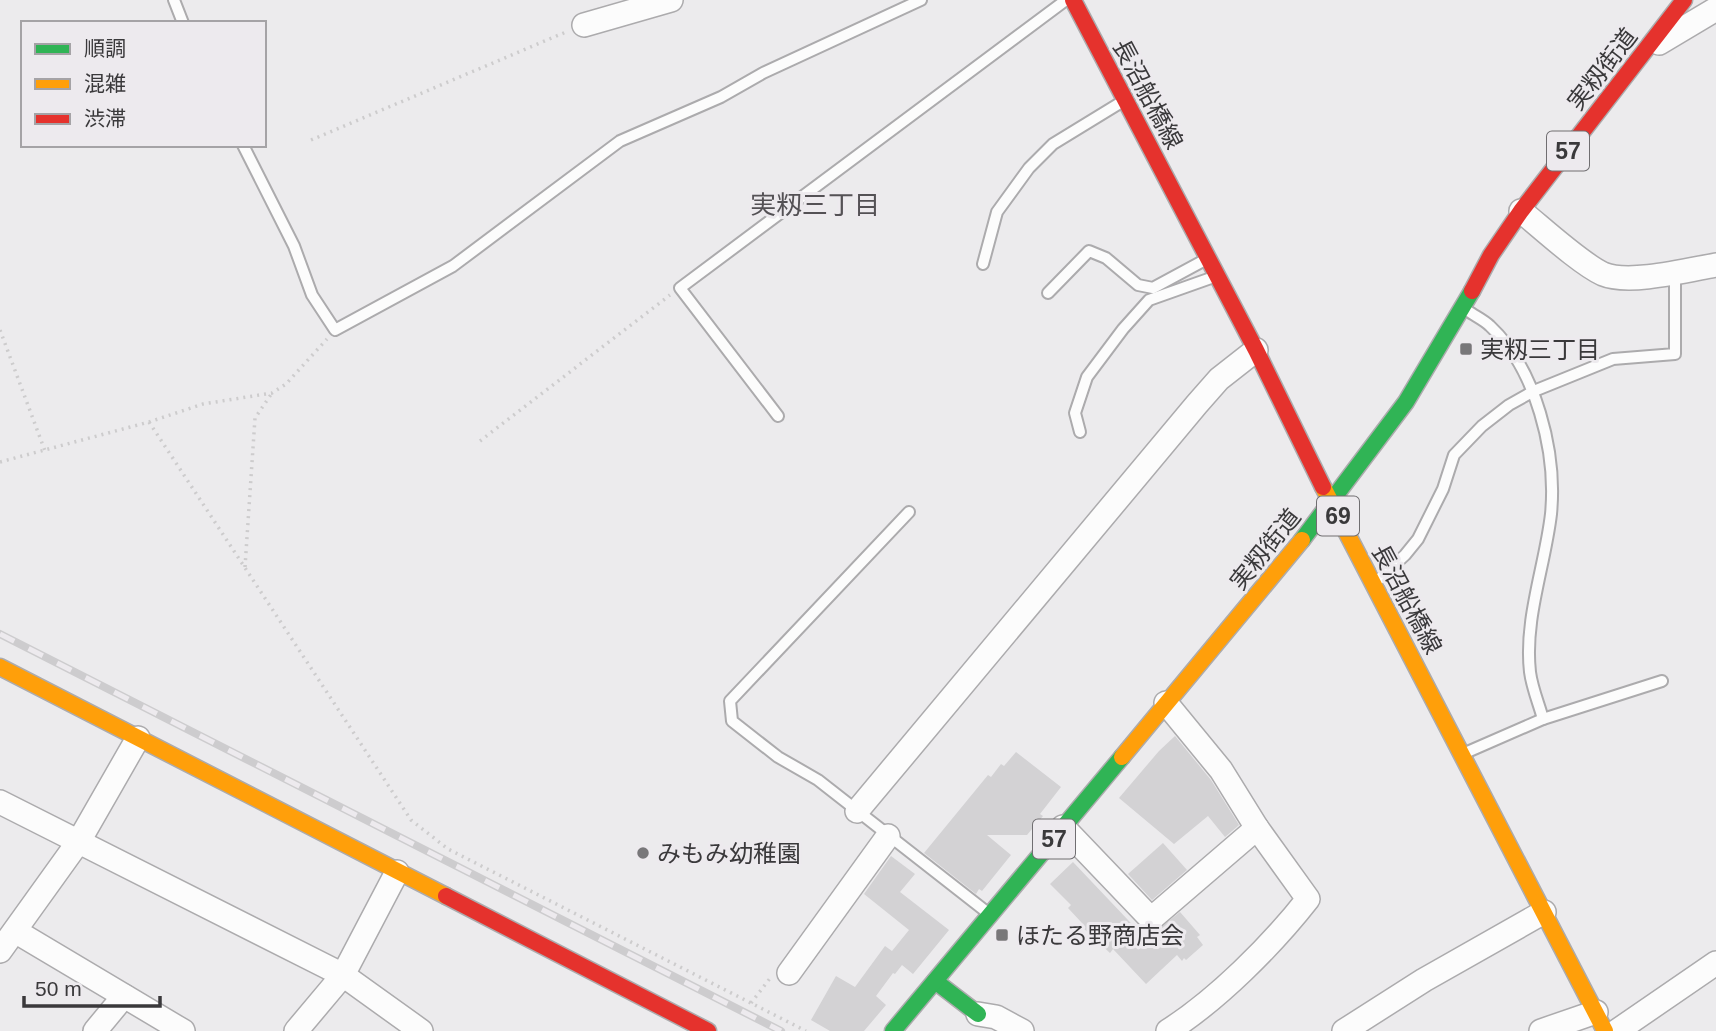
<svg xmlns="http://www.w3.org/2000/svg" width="1716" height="1031" font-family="Arial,'Noto Sans JP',sans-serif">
  <rect width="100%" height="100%" fill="#ecebed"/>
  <g fill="#d3d2d4">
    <path d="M1175,736L1211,780L1239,825L1225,837L1208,816L1174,844L1119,798L1159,751Z"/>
    <path d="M1016,752L1061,787L1040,814L1043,816L1027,835H987L1011,855L982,891L979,889L976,894L924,853L988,775L991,777L1001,764L1004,766Z"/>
    <path d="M1163,843L1187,870L1152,900L1128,874Z"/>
    <path d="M891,856L915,874L900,892L949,930L913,974L902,965L895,974L893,973L876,996L886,1005L864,1031H830L811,1020L836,976L855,987L885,946L892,951L909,930L864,894Z"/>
    <path d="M1073,862L1146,939L1180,912L1200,935L1197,937L1203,945L1186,960L1184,958L1182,961L1177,955L1146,984L1113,949L1110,953L1080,925L1082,923L1068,908L1071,905L1050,884Z"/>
  </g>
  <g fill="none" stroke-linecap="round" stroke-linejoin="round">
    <g stroke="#acabad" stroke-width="14">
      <g id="lane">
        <path d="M174,0L183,23"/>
        <path d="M243,145L294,246L312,295L335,330L453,266L620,141L721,97L763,73L921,0"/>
        <path d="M983,264L997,212L1029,168L1053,144L1120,103"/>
        <path d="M1048,293L1089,251L1106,258L1138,285L1153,288L1203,261"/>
        <path d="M1468,311C1475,316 1484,320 1490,326C1536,369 1557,452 1551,514C1545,566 1524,619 1530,672C1532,688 1539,704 1543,719"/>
        <path d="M778,416L680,288L1066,0"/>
        <path d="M1080,432L1075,413L1087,377L1123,329L1149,300L1211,278"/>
        <path d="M909,512L730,701L732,721L778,757L818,780L988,913"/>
        <path d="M1376,582L1405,555L1418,539L1443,489L1454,455L1482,426L1509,405L1534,391L1613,359L1675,354V272"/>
        <path d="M1465,753L1543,719L1662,681"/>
      </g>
    </g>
    <g stroke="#acabad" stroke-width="26">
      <g id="street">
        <path d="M584,25L671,0"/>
        <path d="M1659,43L1716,9"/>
        <path d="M1521,211C1542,228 1581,264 1603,274C1629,285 1688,270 1716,265"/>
        <path d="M0,802L343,975L421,1031"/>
        <path d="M857,811L1197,404L1219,379L1256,350"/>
        <path d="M1063,827L1151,919L1257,828L1221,770L1166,703"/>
        <path d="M15,931L183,1031"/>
        <path d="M0,951L79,841L138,738"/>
        <path d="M789,973L888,836"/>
        <path d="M978,1014L996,1017L1022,1031"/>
        <path d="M95,1031L124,996"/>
        <path d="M296,1031L343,975L397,872"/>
        <path d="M1168,1031C1217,1000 1272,945 1308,899L1257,828"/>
        <path d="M1344,1031L1424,980L1544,912"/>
        <path d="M1541,1031L1596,1012"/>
        <path d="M1617,1031L1716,963"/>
      </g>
    </g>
    <g stroke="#acabad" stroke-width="19">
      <g id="fast">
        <path d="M1302,540L1406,402L1472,291"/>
        <path d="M935,981L978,1014"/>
        <path d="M893,1031L1122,757"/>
      </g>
    </g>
    <g stroke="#acabad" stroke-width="19">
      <g id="slow">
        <path d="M1323,487L1605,1031"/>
        <path d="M0,667L446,896"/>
        <path d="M1122,757L1302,540"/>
      </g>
    </g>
    <g stroke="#acabad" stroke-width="19">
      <g id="jam">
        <path d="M1073,0L1256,350L1323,487"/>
        <path d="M1472,291L1491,255L1521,211L1684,0"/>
        <path d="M446,896L708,1031"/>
      </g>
    </g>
    <g stroke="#cdcccd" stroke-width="3.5" stroke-dasharray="2 5" stroke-linecap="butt">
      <path d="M311,140L566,32"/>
      <path d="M0,330L45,451"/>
      <path d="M149,422L411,820L448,849L806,1031"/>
      <path d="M480,441L670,295"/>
      <path d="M0,462L149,422L203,404L272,393L286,384L327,339"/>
      <path d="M245,567L255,418L272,393"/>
      <path d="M751,1003L771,977"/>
    </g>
    <use href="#lane" stroke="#fcfcfc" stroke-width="10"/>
    <use href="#street" stroke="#fcfcfc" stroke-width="23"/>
    <use href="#fast" stroke="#30b455" stroke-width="16"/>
    <use href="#slow" stroke="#ff9f0a" stroke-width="16"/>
    <use href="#jam" stroke="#e5322d" stroke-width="16"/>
    <g stroke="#cdccce" stroke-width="8">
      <path id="rail" d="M0,634L781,1031"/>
    </g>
    <use href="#rail" stroke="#edeaee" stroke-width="5" stroke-dasharray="16" stroke-linecap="butt"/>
  </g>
  <g fill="#787779" stroke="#edeaee" stroke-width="2.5">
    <rect x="1459" y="342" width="14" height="14" rx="3.5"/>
    <circle cx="643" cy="853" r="7"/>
    <rect x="995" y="928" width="14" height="14" rx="3.5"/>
  </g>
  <g text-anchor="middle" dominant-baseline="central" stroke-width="6" stroke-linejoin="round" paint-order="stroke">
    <g fill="#edeaee" stroke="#706e71" stroke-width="2">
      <rect x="1547" y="131.5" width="42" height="39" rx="5"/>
      <rect x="1317" y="496.5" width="42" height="39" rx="5"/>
      <rect x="1033" y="819.5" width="42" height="39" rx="5"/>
    </g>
    <g font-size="23" font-weight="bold" fill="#3a393b">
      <text x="1568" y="151">57</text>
      <text x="1338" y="516">69</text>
      <text x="1054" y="839">57</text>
    </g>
    <g font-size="24" fill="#3a393b" stroke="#edeaee">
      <text transform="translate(1602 69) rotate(-52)">実籾街道</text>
      <text transform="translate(1148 94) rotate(62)">長沼船橋線</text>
      <text transform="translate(1265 549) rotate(-51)">実籾街道</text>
      <text transform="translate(1407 599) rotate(62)">長沼船橋線</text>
    </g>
    <g font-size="24" fill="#3a393b" stroke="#edeaee" text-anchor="start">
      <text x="1480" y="349">実籾三丁目</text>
      <text x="657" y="853">みもみ幼稚園</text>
      <text x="1016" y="935">ほたる野商店会</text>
    </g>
    <g font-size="26" fill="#545155" stroke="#edeaee">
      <text x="815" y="205">実籾三丁目</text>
    </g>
  </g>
  <rect x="21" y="21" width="245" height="126" fill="#edeaee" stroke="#a5a3a6" stroke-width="2"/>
  <rect x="35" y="44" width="35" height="10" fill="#30b455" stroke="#a5a3a6" stroke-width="2"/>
  <text x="84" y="56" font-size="21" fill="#3a393b">順調</text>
  <rect x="35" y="79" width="35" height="10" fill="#ff9f0a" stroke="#a5a3a6" stroke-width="2"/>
  <text x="84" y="91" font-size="21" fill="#3a393b">混雑</text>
  <rect x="35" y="114" width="35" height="10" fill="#e5322d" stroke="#a5a3a6" stroke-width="2"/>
  <text x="84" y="126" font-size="21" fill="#3a393b">渋滞</text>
  <path d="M24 996v10h136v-10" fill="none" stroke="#3a393b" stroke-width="3.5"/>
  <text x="35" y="996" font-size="21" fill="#3a393b" stroke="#edeaee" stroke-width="5" paint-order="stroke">50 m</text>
</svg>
